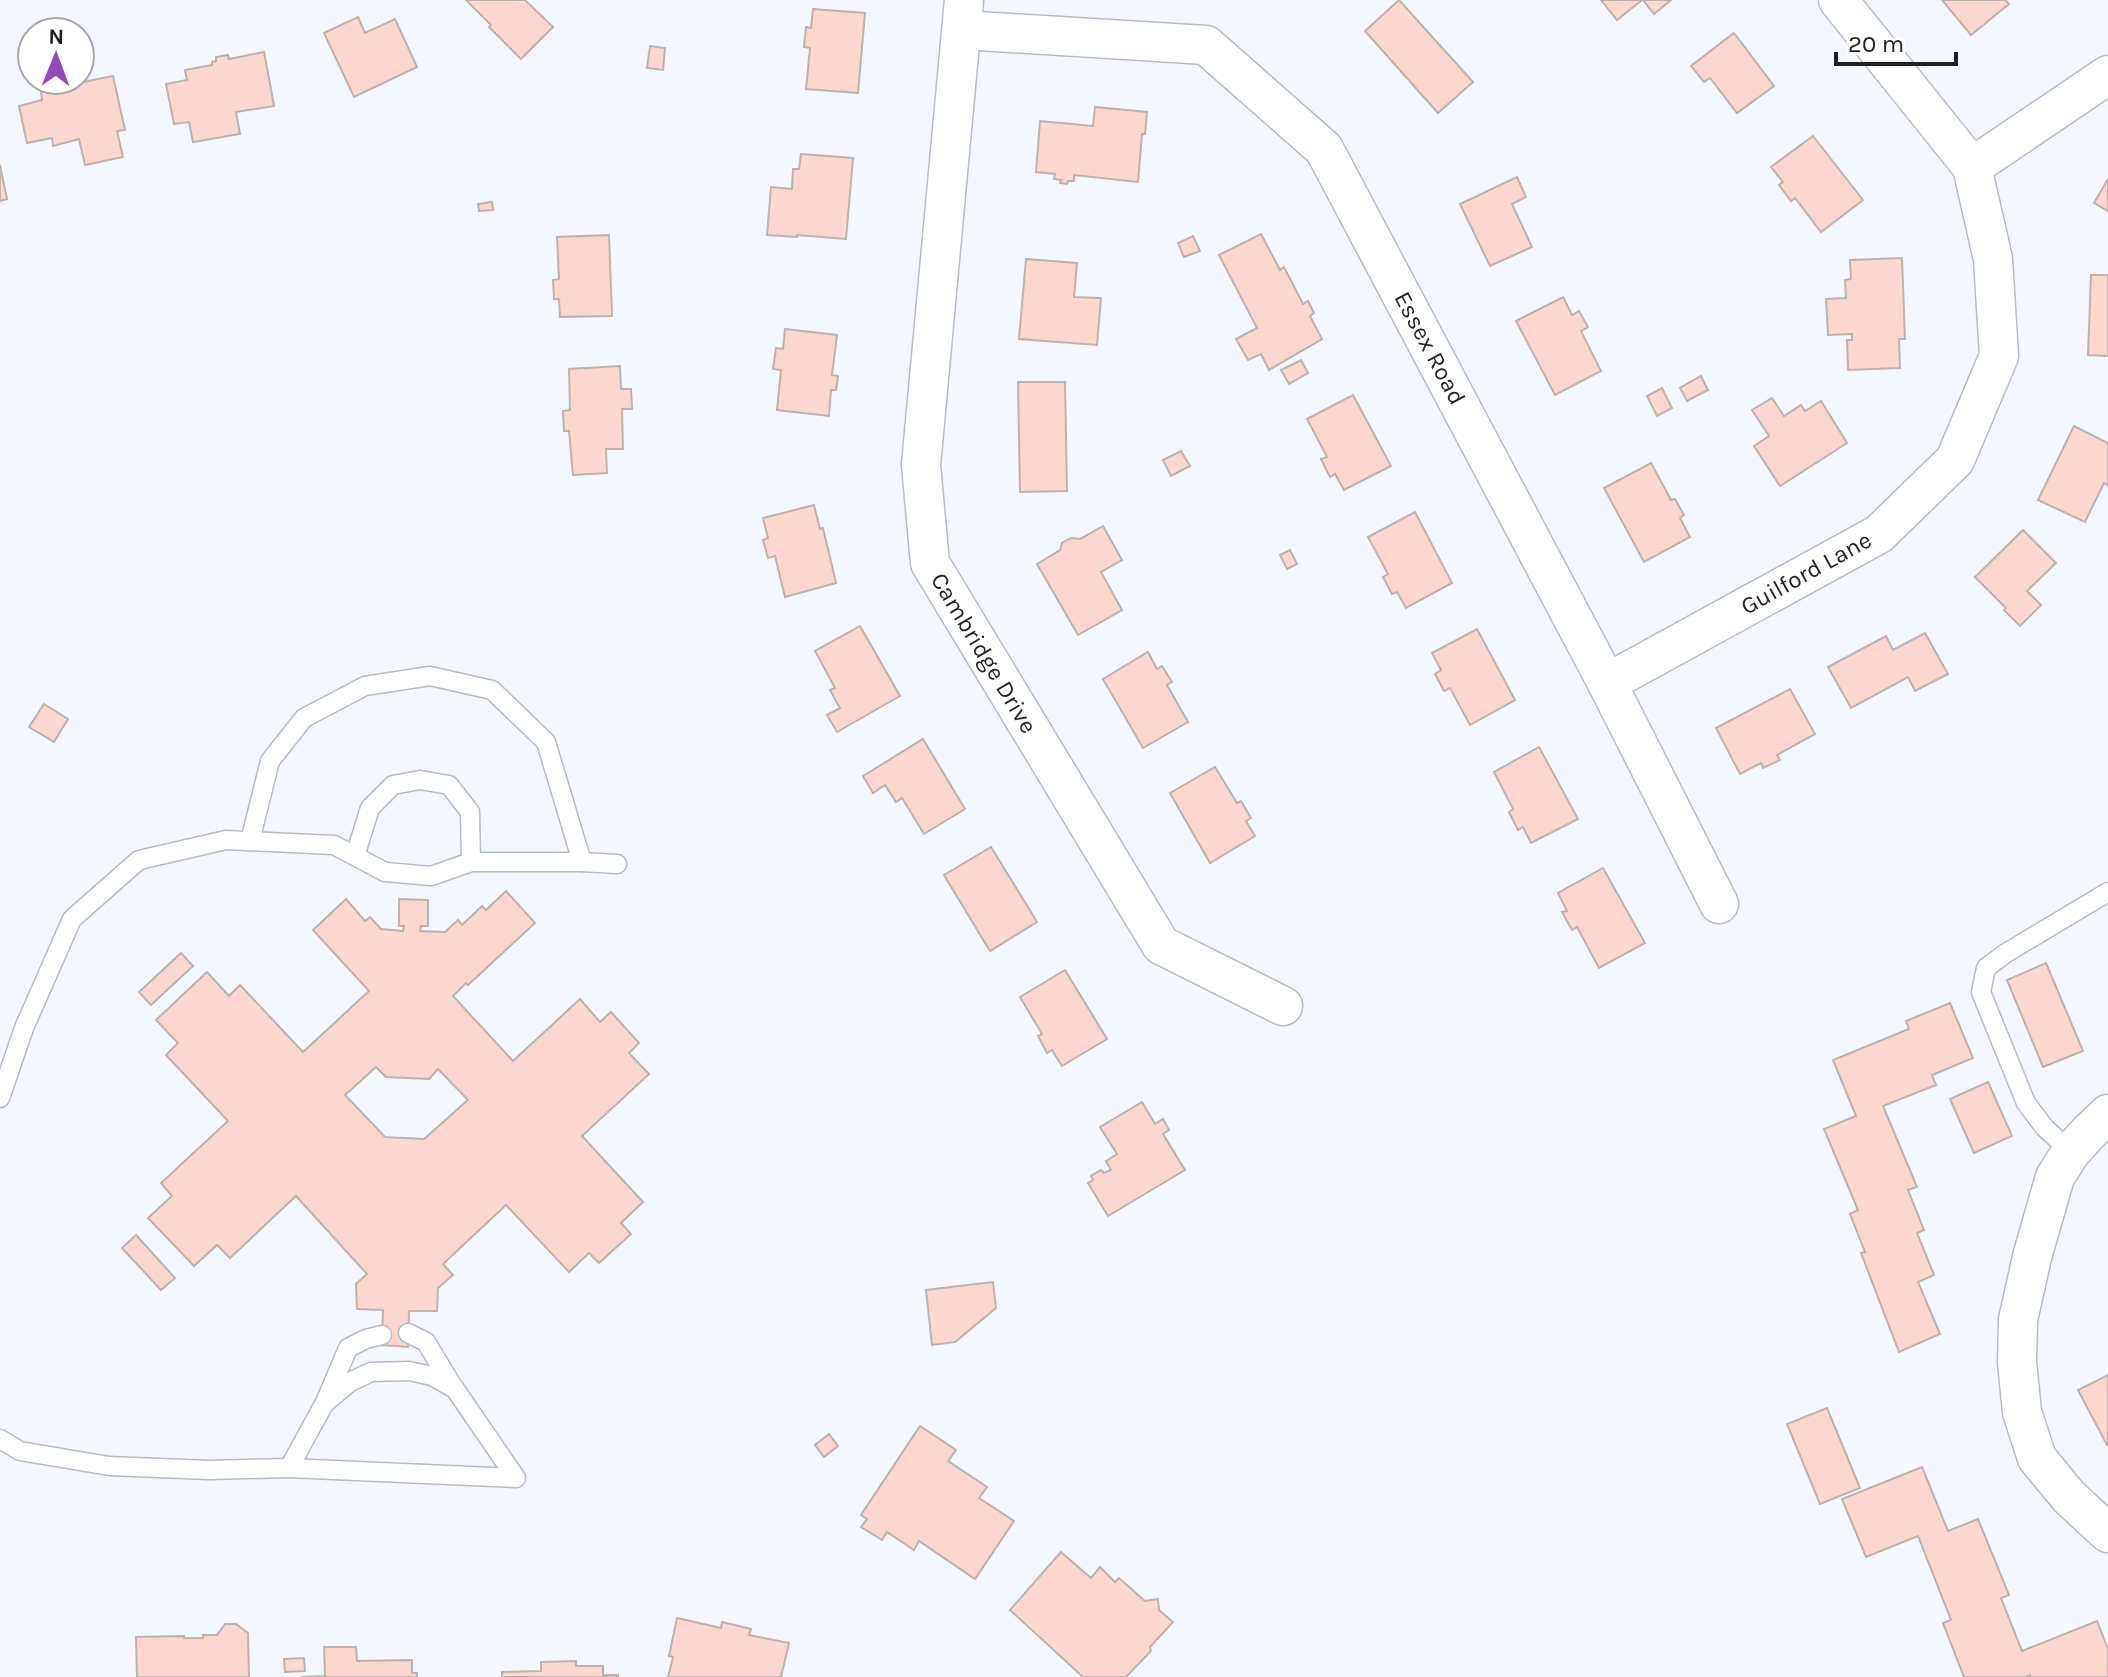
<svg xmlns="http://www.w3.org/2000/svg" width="2108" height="1677" font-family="Karla,sans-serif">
  <rect width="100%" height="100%" fill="#f4f8fe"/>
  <g fill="#fcd7cf" stroke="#beb1ae" stroke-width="2" fill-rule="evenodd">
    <path d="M466,0H525L553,27L521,59L489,27L491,25Z"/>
    <path d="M1399,0L1473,82L1438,113L1365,31Z"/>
    <path d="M1601,0H1642L1617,20Z"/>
    <path d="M1643,0H1671L1654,14Z"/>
    <path d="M1942,0H2005L2009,4L1971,35Z"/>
    <path d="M813,9L865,13L858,93L806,89L810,48L804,47L806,27L811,28Z"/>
    <path d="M358,17L365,33L395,19L417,67L354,97L324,33Z"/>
    <path d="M1734,33L1774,86L1737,113L1710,78L1704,82L1691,66Z"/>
    <path d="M650,46L665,48L663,70L647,68Z"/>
    <path d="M264,52L274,106L236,112L240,134L193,142L189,122L174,124L166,84L187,80L185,70L212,65V62L216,61V57L228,55L229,59Z"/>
    <path d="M113,76L125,130L117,131L123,157L85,165L79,139L53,146L52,138L27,143L19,106L42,100L41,92L69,86L67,80H80V77H82L83,82Z"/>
    <path d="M1095,107L1147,112L1145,134H1142L1138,182L1074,175V181H1068L1067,184L1060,183L1061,180L1054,179L1055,174L1036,172L1040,121L1093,126Z"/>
    <path d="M1813,136L1863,200L1821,232L1795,198L1791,201L1779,185L1783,182L1771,167Z"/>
    <path d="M801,154L853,158L846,239L797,235V237L767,235L771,187L792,189L793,169H799Z"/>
    <path d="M0,165L7,199L0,201Z"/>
    <path d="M1517,177L1526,197L1512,204L1532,247L1490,266L1460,204Z"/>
    <path d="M2108,179V211L2094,203Z"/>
    <path d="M492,202L493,210L479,211L478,204Z"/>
    <path d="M1261,234L1280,270L1284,267L1303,304L1308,301L1314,313L1310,316L1322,339L1269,370L1261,354L1248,360L1236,339L1257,328L1219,255Z"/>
    <path d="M609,235L612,316L560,317L559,299H554L553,280L559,279L557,237Z"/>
    <path d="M1193,236L1200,251L1184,257L1178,243Z"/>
    <path d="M1902,258L1905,339H1899L1900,368L1848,370L1847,340H1852V334L1828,335L1826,299L1846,298L1845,280L1851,279L1850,260Z"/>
    <path d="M1026,259L1077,263L1074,297L1101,298L1097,345L1019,339Z"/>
    <path d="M2091,275H2108V356L2088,355Z"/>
    <path d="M1563,297L1572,315L1579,311L1588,327L1581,331L1601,371L1555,395L1516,321Z"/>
    <path d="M785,329L837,335L832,375L838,376L836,390H831L829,416L777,410L781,370L773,369L776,348L783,349Z"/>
    <path d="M1301,360L1308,373L1289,384L1281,370Z"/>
    <path d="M620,366L621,389H631L632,409H622L623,449H606L607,473L573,475L569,431H564L563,411L570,410L569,369Z"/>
    <path d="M1701,376L1708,390L1687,401L1680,388Z"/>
    <path d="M1018,382H1065L1067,491L1020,492Z"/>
    <path d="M1662,388L1672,408L1657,416L1647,396Z"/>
    <path d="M1353,395L1391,466L1344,490L1335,474L1330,477L1321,459L1327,457L1307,419Z"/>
    <path d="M1772,398L1784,416L1801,405L1805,411L1821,401L1847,443L1780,486L1754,446L1769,436L1752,410Z"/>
    <path d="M2074,426L2108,443V486L2104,483L2085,522L2038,500Z"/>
    <path d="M1181,451L1190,466L1171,476L1163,460Z"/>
    <path d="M1651,463L1671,500L1675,499L1684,515L1680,518L1690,537L1644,562L1604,488Z"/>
    <path d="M814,505L820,529L823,528L836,583L785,597L775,556L768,558L763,540L768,538L763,518Z"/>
    <path d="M1415,512L1452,583L1406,608L1397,592L1392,594L1383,577L1388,574L1368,537Z"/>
    <path d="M1103,526L1122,560L1101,572L1122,610L1078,635L1037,564L1060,550L1062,543L1071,538L1080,539Z"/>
    <path d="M2023,530L2056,563L2027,591L2041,605L2020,626L2004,610L2006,608L1975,577Z"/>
    <path d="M1290,550L1297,564L1287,569L1280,555Z"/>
    <path d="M860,626L900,696L837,732L827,715L840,708L830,690L835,688L815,651Z"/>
    <path d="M1477,629L1515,700L1470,725L1450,688L1444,691L1435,674L1441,670L1432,653Z"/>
    <path d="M1925,633L1948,674L1915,691L1908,677L1851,708L1828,667L1886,636L1893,650Z"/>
    <path d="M1148,652L1157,669L1162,666L1172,682L1167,685L1188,722L1143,748L1103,679Z"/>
    <path d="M1790,689L1815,734L1777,755L1780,760L1763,768L1761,763L1740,774L1716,728Z"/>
    <path d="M44,704L68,719L54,742L29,727Z"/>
    <path d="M923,739L965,809L924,834L902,798L896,802L885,785L873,793L863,776Z"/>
    <path d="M1539,747L1578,819L1531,843L1523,827L1518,830L1509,812L1513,809L1494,772Z"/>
    <path d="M1215,767L1237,803L1241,801L1251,818L1246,821L1255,836L1210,863L1170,793Z"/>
    <path d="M991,847L1037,922L990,951L944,875Z"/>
    <path d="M1603,868L1645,943L1599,968L1577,927L1572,930L1562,912L1567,911L1558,893Z"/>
    <path d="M506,891L535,923L468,985L466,983L453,996L513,1061L580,999L600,1022L611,1012L639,1043L629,1053L649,1074L582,1136L643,1202L621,1223L631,1234L599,1263L589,1253L569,1272L506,1205L443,1264L453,1275L438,1288L437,1311H409L408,1347L382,1345L383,1310L357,1309L356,1284L367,1274L296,1196L230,1258L217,1245L194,1266L148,1218L172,1196L161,1183L228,1121L166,1055L178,1043L156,1020L207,972L229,996L240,985L303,1052L369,991L313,930L346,899L365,921L370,917L381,929L403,931L404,926H399V899L428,900V926H421L420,931L445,932L458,920L462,925L482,906L486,910ZM376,1067L386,1077L429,1079L438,1069L468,1100L424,1139L385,1137L345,1095Z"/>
    <path d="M181,953L193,966L151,1005L139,992Z"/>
    <path d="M2046,963L2083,1051L2043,1067L2007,980Z"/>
    <path d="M1065,970L1107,1039L1062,1066L1052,1050L1047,1053L1038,1036L1042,1034L1020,997Z"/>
    <path d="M1950,1003L1973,1058L1932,1075L1936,1085L1883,1106L1917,1187L1908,1190L1924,1230L1917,1233L1934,1275L1918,1282L1940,1334L1899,1352L1861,1253L1865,1252L1850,1214L1858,1210L1824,1129L1856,1116L1833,1060L1909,1029L1906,1021Z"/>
    <path d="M1988,1082L2012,1136L1974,1153L1950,1099Z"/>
    <path d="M1142,1102L1155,1124L1163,1119L1169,1130L1163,1134L1185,1170L1108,1216L1088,1183L1093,1180L1091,1176L1101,1170L1104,1173L1111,1170L1106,1161L1117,1154L1100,1127Z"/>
    <path d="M136,1235L175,1278L161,1290L122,1248Z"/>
    <path d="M993,1282L996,1308L955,1342L932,1345L926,1290Z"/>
    <path d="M2108,1375V1444L2107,1445L2078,1390Z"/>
    <path d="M1827,1408L1860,1488L1820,1504L1787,1424Z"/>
    <path d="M920,1426L956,1450L948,1461L987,1487L979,1498L1014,1521L975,1579L919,1541L914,1550L887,1532L882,1540L861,1527L867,1519L861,1515Z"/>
    <path d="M829,1434L838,1446L824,1457L815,1445Z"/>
    <path d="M1922,1467L1948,1531L1978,1519L2009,1595L2001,1598L2022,1651L2097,1621L2108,1649V1677H2030V1675L2025,1677H1964L1943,1623L1951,1620L1918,1536L1866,1557L1842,1499Z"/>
    <path d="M1061,1552L1091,1578L1100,1567L1115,1582L1119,1578L1145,1601L1158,1599L1159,1610L1173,1622L1150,1647L1151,1651L1126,1677H1083L1010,1610Z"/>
    <path d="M677,1618L721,1628L722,1622L751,1629L749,1635L789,1643L781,1677H668L673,1657L669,1656Z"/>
    <path d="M225,1624H236L248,1633L249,1677H137L136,1637L184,1636V1638H203V1635H217Z"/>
    <path d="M324,1647H356L357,1661L412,1660V1673H417V1677H301L325,1676Z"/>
    <path d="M304,1658L305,1671L285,1672L284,1659Z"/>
    <path d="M576,1661V1666H603V1675H618V1677H502V1672L541,1671V1662Z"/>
  </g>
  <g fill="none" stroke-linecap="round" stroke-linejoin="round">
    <g stroke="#b5bcc6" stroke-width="21">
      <g id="service">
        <path d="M250,841L270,761L304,718L365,686L430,676L492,690L546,742L582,862"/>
        <path d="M355,856L370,808L393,785L420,780L449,785L470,812L471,862"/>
        <path d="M0,1098L24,1028L72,919L139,860L226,840L334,845L385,872L431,876L471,862H582L617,864"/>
        <path d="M2071,1152L2045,1128L2026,1103L1981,992L1986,968L2006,953L2108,892"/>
        <path d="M408,1333L426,1342L453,1387"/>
        <path d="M326,1400L348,1348L366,1339L382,1335"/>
        <path d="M0,1439L20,1451L109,1466L209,1470L289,1468L516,1478L455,1389L432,1376L409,1371L371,1372L350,1382L324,1404L289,1468"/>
      </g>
    </g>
    <g stroke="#b5bcc6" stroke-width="41">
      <g id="minor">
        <path d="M964,0L921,465L930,563L1161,945L1283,1006"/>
        <path d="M962,30L1206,45L1324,149L1607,683L1719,904"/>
        <path d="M1972,167L2108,75"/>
        <path d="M1607,683L1879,534L1955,460L1999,356L1993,259L1972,167L1838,0"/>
        <path d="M2108,1114L2089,1132L2071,1152L2055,1177L2032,1257L2018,1320L2017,1362L2022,1412L2037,1458L2069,1497L2108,1533"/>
      </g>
    </g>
    <use href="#service" stroke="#fff" stroke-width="18"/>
    <use href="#minor" stroke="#fff" stroke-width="38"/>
  </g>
  <g text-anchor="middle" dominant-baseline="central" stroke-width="6" stroke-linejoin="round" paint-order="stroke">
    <g font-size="24" fill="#1e2024" stroke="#fff">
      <text transform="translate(1430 348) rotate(62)">Essex Road</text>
      <text transform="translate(1806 573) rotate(-29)">Guilford Lane</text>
      <text transform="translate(984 653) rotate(59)">Cambridge Drive</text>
    </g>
  </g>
  <g transform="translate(56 56) rotate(1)"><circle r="38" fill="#ffffff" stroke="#a5a6a7" stroke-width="2"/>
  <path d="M0-6L14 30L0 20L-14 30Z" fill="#9549bb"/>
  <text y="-12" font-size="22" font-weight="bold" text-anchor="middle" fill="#1e2024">N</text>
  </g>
  <path d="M1836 52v12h120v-12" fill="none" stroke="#1e2024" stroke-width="4"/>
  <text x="1848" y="52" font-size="24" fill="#1e2024" stroke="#ffffff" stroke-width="6" paint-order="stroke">20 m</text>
</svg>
